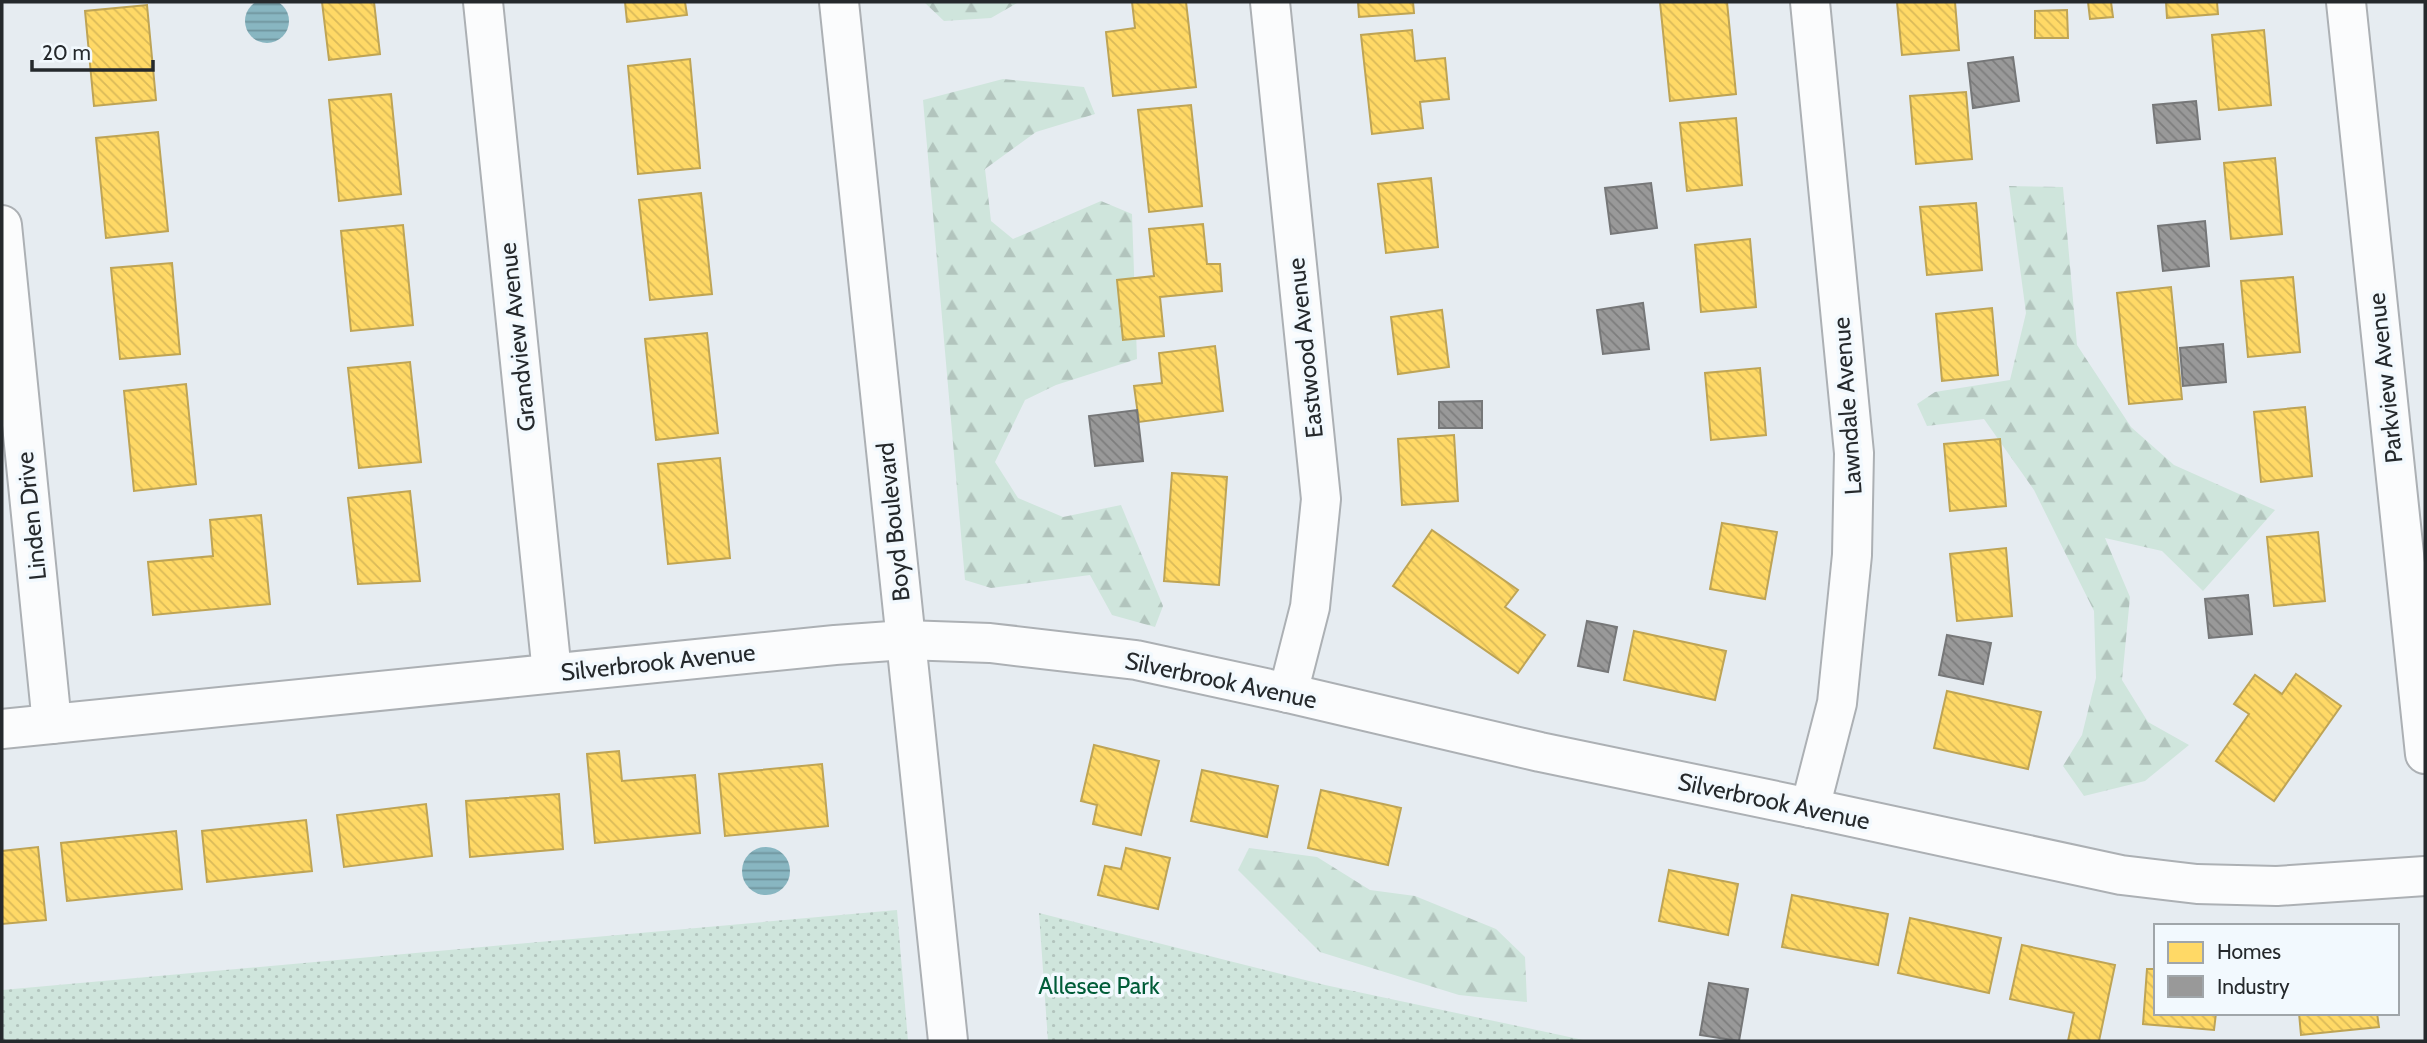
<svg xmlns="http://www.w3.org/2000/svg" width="2427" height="1043" font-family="Cabin,sans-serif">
  <defs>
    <pattern id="grass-dots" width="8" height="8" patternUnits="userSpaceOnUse" patternTransform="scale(1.75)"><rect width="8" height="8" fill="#cfe5dc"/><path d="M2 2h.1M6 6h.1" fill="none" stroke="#b2c4bd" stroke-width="1.8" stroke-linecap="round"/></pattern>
    <pattern id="forest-firs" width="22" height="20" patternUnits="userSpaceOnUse" patternTransform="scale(1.75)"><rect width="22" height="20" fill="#cfe5dc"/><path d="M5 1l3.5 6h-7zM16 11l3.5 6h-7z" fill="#b2c4bd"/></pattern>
    <pattern id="water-rules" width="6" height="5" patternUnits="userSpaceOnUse" patternTransform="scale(1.75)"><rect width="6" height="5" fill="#88b6c1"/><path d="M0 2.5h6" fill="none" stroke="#6f949d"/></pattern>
    <pattern id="homes-back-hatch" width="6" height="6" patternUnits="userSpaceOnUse" patternTransform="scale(1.75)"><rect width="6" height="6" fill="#ffd966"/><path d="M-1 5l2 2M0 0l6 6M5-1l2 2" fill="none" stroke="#daba59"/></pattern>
    <pattern id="industry-back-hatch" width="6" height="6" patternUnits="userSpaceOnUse" patternTransform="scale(1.75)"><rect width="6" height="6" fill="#999"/><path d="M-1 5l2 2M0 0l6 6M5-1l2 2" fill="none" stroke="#7d7d7d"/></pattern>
  </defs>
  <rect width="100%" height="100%" fill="#e6ecf1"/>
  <g fill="url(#grass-dots)">
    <path d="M897,910L908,1041H2V990Z"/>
    <path d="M1039,913L1325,985L1588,1041H1048Z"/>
  </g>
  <g fill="url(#forest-firs)">
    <path d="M924,2H1019L991,18L944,21Z"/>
    <path d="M1003,79L1084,87L1095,114L1036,132L985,169L991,221L1013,239L1101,201L1132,214L1137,359L1056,385L1025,400L995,462L1018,498L1063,517L1121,505L1163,606L1155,627L1112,615L1090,575L991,588L965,580L923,100Z"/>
    <path d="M2009,186L2063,187L2077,345L2131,427L2174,465L2275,510L2203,591L2162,551L2105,538L2130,597L2122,680L2148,722L2189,745L2145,781L2084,796L2063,766L2082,735L2096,678L2094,611L2034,490L1984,419L1927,426L1917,404L1935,392L2010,380L2026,313Z"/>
    <path d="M1249,848L1317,857L1370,890L1415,896L1496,929L1525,957L1527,1002L1459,995L1320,952L1238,870Z"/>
  </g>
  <g fill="url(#water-rules)">
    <circle cx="267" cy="21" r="22"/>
    <circle cx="766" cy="871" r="24"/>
  </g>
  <g fill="url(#homes-back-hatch)" stroke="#bea455" stroke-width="2">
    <path d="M322,2H374L380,54L329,60Z"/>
    <path d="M625,2H685L687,15L627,22Z"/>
    <path d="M1132,2H1186L1196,87L1113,96L1106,32L1135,28Z"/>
    <path d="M1358,2H1413L1414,13L1359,17Z"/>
    <path d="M1660,2H1727L1736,94L1670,101Z"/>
    <path d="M1897,2H1955L1959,50L1902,55Z"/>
    <path d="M2088,2H2111L2113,17L2090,19Z"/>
    <path d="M2166,2H2217L2218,14L2167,18Z"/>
    <path d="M147,5L156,100L94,106L85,11Z"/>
    <path d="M2067,10L2068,38H2035V11Z"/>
    <path d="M1412,30L1415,61L1445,58L1449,99L1420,102L1423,128L1372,134L1361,35Z"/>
    <path d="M2264,30L2271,105L2219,110L2212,35Z"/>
    <path d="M690,59L700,168L638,174L628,66Z"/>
    <path d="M1966,92L1972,159L1916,164L1910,96Z"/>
    <path d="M391,94L401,194L339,201L329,100Z"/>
    <path d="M1191,105L1202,206L1149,212L1138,110Z"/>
    <path d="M1736,118L1742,185L1687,191L1680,123Z"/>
    <path d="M158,132L168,231L106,238L96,138Z"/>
    <path d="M2275,158L2282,234L2231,239L2224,163Z"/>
    <path d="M1431,178L1438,247L1386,253L1378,184Z"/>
    <path d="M701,193L712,294L650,300L639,200Z"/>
    <path d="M1976,203L1982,270L1927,275L1920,207Z"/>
    <path d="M1203,224L1207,264H1220L1222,291L1160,297L1164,336L1123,340L1117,280L1154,276L1149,229Z"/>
    <path d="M403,225L413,325L351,331L341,231Z"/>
    <path d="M1750,239L1756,307L1701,312L1695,245Z"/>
    <path d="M172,263L180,354L120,359L111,268Z"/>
    <path d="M2293,277L2300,352L2248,357L2241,281Z"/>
    <path d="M2171,287L2182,399L2129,404L2117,293Z"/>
    <path d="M1992,308L1998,375L1942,381L1936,314Z"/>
    <path d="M1442,310L1449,367L1398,374L1391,317Z"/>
    <path d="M707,333L718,433L656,440L645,339Z"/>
    <path d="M1215,346L1223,411L1139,422L1134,386L1162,383L1159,353Z"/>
    <path d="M410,362L421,462L359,468L348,368Z"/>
    <path d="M1760,368L1766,435L1711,440L1705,373Z"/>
    <path d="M186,384L196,484L134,491L124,391Z"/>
    <path d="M2305,407L2312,476L2261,482L2254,412Z"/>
    <path d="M1454,435L1458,501L1402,505L1398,439Z"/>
    <path d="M2000,439L2006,506L1950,511L1944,444Z"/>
    <path d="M720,458L730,558L668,564L658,464Z"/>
    <path d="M1172,473L1227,477L1219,585L1164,581Z"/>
    <path d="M410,491L420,581L358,584L348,498Z"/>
    <path d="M261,515L270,604L153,615L148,562L213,556L210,520Z"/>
    <path d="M1722,523L1777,532L1765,599L1710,589Z"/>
    <path d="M1432,530L1518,590L1505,607L1545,635L1518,673L1393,586Z"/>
    <path d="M2318,532L2325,601L2274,606L2267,537Z"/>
    <path d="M2006,548L2012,616L1957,621L1950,554Z"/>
    <path d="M1634,631L1726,651L1715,700L1624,680Z"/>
    <path d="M2296,674L2341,706L2274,801L2216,761L2249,714L2234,704L2255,675L2282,694Z"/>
    <path d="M1947,691L2041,712L2028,769L1934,748Z"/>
    <path d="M1094,745L1159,761L1141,835L1093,824L1097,805L1081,801Z"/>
    <path d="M619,751L622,781L695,775L700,833L595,843L587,754Z"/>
    <path d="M822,764L828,826L725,836L719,774Z"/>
    <path d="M1202,770L1278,786L1267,837L1191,821Z"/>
    <path d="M1321,790L1401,808L1388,865L1308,848Z"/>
    <path d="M559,794L563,849L470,857L466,801Z"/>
    <path d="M426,804L432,856L344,867L337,815Z"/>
    <path d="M306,820L312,871L207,882L202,831Z"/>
    <path d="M176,831L182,889L67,901L61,843Z"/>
    <path d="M38,847L46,920L2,924V851Z"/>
    <path d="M1126,848L1170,858L1158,909L1098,895L1105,866L1121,869Z"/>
    <path d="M1669,870L1738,884L1728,935L1659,921Z"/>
    <path d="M1792,895L1888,914L1878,965L1782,947Z"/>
    <path d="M1910,918L2001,938L1989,993L1898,973Z"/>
    <path d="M2022,945L2115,965L2099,1041H2068L2074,1013L2010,999Z"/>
    <path d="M2147,969H2156V1013H2216L2214,1030L2143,1024Z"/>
    <path d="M2299,1013H2377L2379,1027L2301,1035Z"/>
  </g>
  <g fill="url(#industry-back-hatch)" stroke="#767778" stroke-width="2">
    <path d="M2013,57L2019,101L1973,108L1968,63Z"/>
    <path d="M2196,101L2200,139L2157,143L2153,105Z"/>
    <path d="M1651,183L1657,228L1611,234L1605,188Z"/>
    <path d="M2205,221L2209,266L2163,271L2158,226Z"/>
    <path d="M1643,303L1649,349L1603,354L1597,310Z"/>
    <path d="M2223,344L2226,382L2183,386L2180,348Z"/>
    <path d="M1482,401V428H1439V402Z"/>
    <path d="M1137,410L1143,461L1095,466L1089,416Z"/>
    <path d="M2248,595L2252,634L2209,638L2205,599Z"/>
    <path d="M1587,621L1617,627L1608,672L1578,666Z"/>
    <path d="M1947,635L1991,643L1983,684L1939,675Z"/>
    <path d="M1709,983L1748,989L1739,1041L1700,1035Z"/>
  </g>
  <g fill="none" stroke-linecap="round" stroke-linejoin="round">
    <g stroke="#acb0b4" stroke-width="42">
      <g id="minor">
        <path d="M483,2L552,673"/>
        <path d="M839,2L948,1041"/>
        <path d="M1270,2L1321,499L1310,607L1288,693"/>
        <path d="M2346,2L2425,754"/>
        <path d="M2,225L52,724"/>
        <path d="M2,729L835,645L905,640L990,643L1136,660L1288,693L1540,752L1810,808L2121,875L2197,884L2277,886L2425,876"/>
        <path d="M1810,808L1837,703L1852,555L1854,453L1810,2"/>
      </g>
    </g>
    <use href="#minor" stroke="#fbfcfd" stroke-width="38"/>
  </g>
  <g text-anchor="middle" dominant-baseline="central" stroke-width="7" stroke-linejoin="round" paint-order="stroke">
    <g font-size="24" fill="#25292c" stroke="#f2f9fe">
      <text transform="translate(517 337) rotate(-96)">Grandview Avenue</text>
      <text transform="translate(1305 348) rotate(-96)">Eastwood Avenue</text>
      <text transform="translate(2385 378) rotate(-96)">Parkview Avenue</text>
      <text transform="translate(1847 406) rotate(-94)">Lawndale Avenue</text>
      <text transform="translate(31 516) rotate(-96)">Linden Drive</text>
      <text transform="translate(893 522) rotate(-96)">Boyd Boulevard</text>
      <text transform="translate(658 662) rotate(-6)">Silverbrook Avenue</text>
      <text transform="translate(1221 680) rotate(12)">Silverbrook Avenue</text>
      <text transform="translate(1774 801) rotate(12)">Silverbrook Avenue</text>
    </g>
    <g font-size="24" fill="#005c38" stroke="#f2f9fe">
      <text x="1099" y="985">Allesee Park</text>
    </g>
  </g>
  <rect width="2427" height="1043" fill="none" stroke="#25292c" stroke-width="7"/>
  <rect x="2154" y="924" width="245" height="91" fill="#f2f9fe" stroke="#a0a6aa" stroke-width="2"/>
  <rect x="2168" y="942" width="35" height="21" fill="#ffd966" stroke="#a0a6aa" stroke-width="2"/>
  <text x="2217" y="959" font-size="21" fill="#25292c">Homes</text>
  <rect x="2168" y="976" width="35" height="21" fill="#999999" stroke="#a0a6aa" stroke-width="2"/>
  <text x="2217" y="994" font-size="21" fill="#25292c">Industry</text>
  <path d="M32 60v10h121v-10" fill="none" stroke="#25292c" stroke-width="3.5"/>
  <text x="42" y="60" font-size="21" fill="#25292c" stroke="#f2f9fe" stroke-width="5" paint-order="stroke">20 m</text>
</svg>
